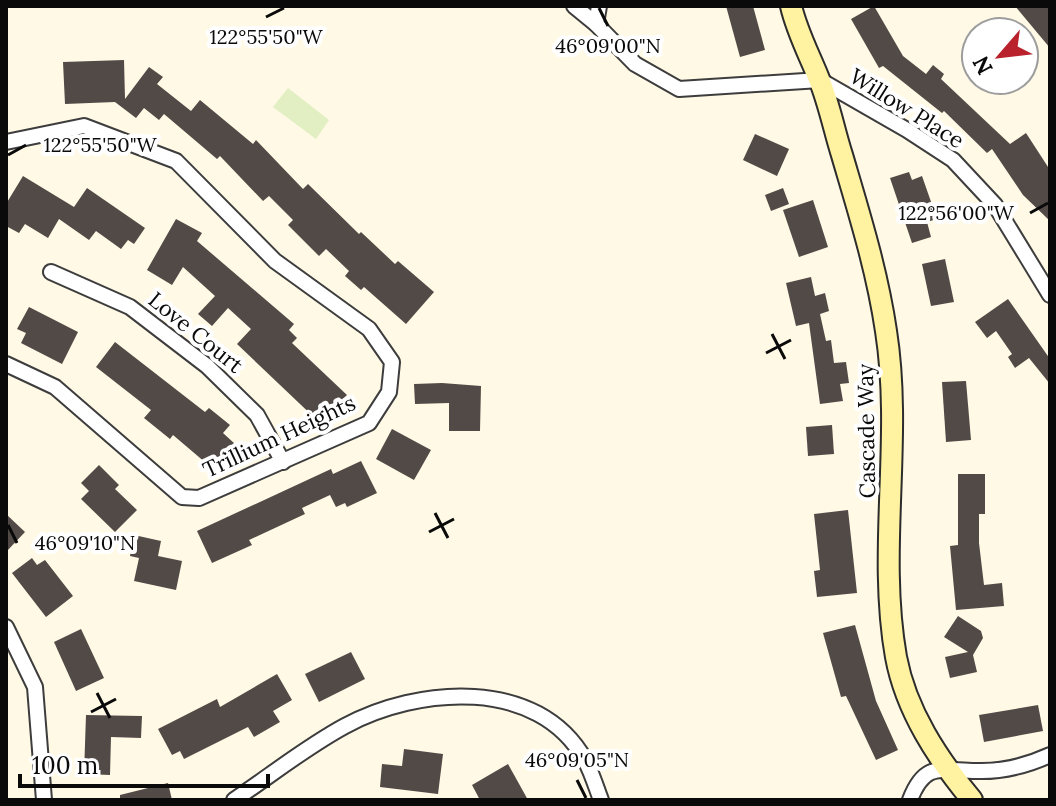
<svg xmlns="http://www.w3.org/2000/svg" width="1056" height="806" font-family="Lora,serif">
  <rect width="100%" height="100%" fill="#fff9e6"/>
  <path fill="#e1efc3" d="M288,88L329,120L316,139L273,107Z"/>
  <g fill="#524a46">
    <path d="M726,6H753L765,50L740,57Z"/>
    <path d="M874,6L903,56L926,74L933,65L944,74L941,79L1010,144L1026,133L1050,170V221L1023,195L992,149L987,153L944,111L942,113L883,66L879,68L851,19Z"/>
    <path d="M1015,6H1050V48Z"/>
    <path d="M124,60L125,99L149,67L163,77L157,84L191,111L200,100L253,144L256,140L303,189L308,184L359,234L361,232L395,264L398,261L434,292L406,324L364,287L361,290L345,276L349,271L326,249L319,256L288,225L293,220L269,196L263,201L220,156L217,159L164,114L159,120L144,108L136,118L115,102L65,104L63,62Z"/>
    <path d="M755,134L789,149L777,176L743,160Z"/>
    <path d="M909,172L912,180L922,176L937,219L927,222L931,237L912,243L890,178Z"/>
    <path d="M23,176L74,207L87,188L145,228L134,244L128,240L121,249L96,231L89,240L59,219L48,238L25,224L19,233L6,226V204Z"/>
    <path d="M783,188L789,204L771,211L765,195Z"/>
    <path d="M813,200L828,247L799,257L783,210Z"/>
    <path d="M176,219L202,233L197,241L294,324L289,330L297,338L292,343L347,395L320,423L237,344L251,329L228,308L212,326L198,314L215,296L183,267L172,285L147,270Z"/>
    <path d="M945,259L954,302L931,306L922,264Z"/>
    <path d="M811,277L815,296L825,293L829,311L820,314L826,341L831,340L834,363L846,362L849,383L840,384L843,401L820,404L809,323L796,326L786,283Z"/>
    <path d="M1008,299L1050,359V384L1029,358L1015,368L1008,357L1012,354L996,331L987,338L975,322Z"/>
    <path d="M29,307L78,332L62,364L21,343L26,333L17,329Z"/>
    <path d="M115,342L205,412L209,408L230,425L223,433L235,444L213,469L173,435L170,439L144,418L151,410L96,367Z"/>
    <path d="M966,381L971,440L946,442L942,382Z"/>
    <path d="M442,383L481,386L480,431H449V403L415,404L414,384Z"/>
    <path d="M832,425L834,454L808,456L806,427Z"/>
    <path d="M392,429L431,450L414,480L376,459Z"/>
    <path d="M361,461L377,493L347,507L345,503L336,507L330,495L302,508L305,514L249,540L252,545L212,563L197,531L331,469L333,474Z"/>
    <path d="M99,465L119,485L115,489L137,510L115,532L81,499L89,491L81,483Z"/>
    <path d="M958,474H985V514H979V543L984,585L1002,583L1004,606L956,610L950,546L958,545Z"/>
    <path d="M848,510L857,593L817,597L814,571L820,570L814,514Z"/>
    <path d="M6,514L25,532L6,552Z"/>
    <path d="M134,535L161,541L158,556L182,561L176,590L134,581L139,558L130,556Z"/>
    <path d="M32,558L37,565L45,560L73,596L46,617L12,573Z"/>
    <path d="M958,616L981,631L983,638L973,655L977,672L950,678L945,657L968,652L944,637Z"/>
    <path d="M855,625L876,701L898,750L876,760L846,696L841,697L823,633Z"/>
    <path d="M81,629L104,678L76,691L54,642Z"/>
    <path d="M351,652L365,679L319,702L305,674Z"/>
    <path d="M277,674L292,700L273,711L280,722L254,737L248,727L184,759L180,751L172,755L158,729L217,699L220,707Z"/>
    <path d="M1038,705L1043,731L984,742L979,715Z"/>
    <path d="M86,715L142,716L141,738L111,737L110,775L84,774Z"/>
    <path d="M404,749L443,754L438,794L380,787L382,764L402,766Z"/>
    <path d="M508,764L528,800H480L472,785Z"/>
    <path d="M168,783L172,800H120V795Z"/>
  </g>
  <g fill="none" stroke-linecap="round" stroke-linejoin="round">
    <g stroke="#3d3d3d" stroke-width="18">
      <g id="street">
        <path d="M574,6L596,24"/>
        <path d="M599,6L596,24L635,64L679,89L820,80L907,130L953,160L995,205L1050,295"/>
        <path d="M6,142L84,126L176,161L275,261L369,329L392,362L389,392L369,423L199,498L182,497L55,387L6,364"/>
        <path d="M51,272L130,307L207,366L257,415L283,462"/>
        <path d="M6,627L35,687L44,800"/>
        <path d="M234,800C270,776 306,747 345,726C417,687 538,676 585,760C592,773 596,787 601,800"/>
        <path d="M910,800C925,760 943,771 976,771C1001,772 1028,765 1050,755"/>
      </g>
    </g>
    <g stroke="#2c2c2c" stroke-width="24">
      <path id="secondary" d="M791,6C797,32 809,54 819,79C829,103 834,130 842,155C859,213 877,270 886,331C903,439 877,550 896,657C906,711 938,759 972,800"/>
    </g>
    <use href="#street" stroke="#fff" stroke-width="14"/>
    <use href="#secondary" stroke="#fff2a1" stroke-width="20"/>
  </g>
  <path fill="none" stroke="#0a0a0a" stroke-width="3" d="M599,8L608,26M266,17L284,8M8,155L26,145M1030,213L1048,203M772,334L785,359M766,353L791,340M435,513L448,538M8,525L17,543M429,532L454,519M97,693L110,718M91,712L116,699M577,780L586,798"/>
  <g text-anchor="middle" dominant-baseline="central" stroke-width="8" stroke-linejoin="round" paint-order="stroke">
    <g font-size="22" fill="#0a0a0a" stroke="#fff">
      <text transform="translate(907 108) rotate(32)">Willow Place</text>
      <text transform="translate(196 332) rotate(39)">Love Court</text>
      <text transform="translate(866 431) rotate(-91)">Cascade Way</text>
      <text transform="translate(279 436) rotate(-25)">Trillium Heights</text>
    </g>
  </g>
  <g font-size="20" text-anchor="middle" fill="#0a0a0a" stroke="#fff" stroke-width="8" stroke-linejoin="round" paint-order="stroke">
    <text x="266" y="44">122°55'50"W</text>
    <text x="608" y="53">46°09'00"N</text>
    <text x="100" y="152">122°55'50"W</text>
    <text x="956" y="220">122°56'00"W</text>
    <text x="85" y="550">46°09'10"N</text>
    <text x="577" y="767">46°09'05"N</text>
  </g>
  <rect width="1056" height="806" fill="none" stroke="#0a0a0a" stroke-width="16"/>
  <g transform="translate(1000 56) rotate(242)"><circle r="38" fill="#ffffff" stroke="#9d9d9d" stroke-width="2"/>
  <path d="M0-6L14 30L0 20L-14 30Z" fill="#b9222d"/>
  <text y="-12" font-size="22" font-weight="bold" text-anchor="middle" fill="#0a0a0a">N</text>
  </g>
  <path d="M20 774v12h248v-12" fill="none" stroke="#0a0a0a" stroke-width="4"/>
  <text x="32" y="774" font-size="24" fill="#0a0a0a" stroke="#ffffff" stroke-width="6" paint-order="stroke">100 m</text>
</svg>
